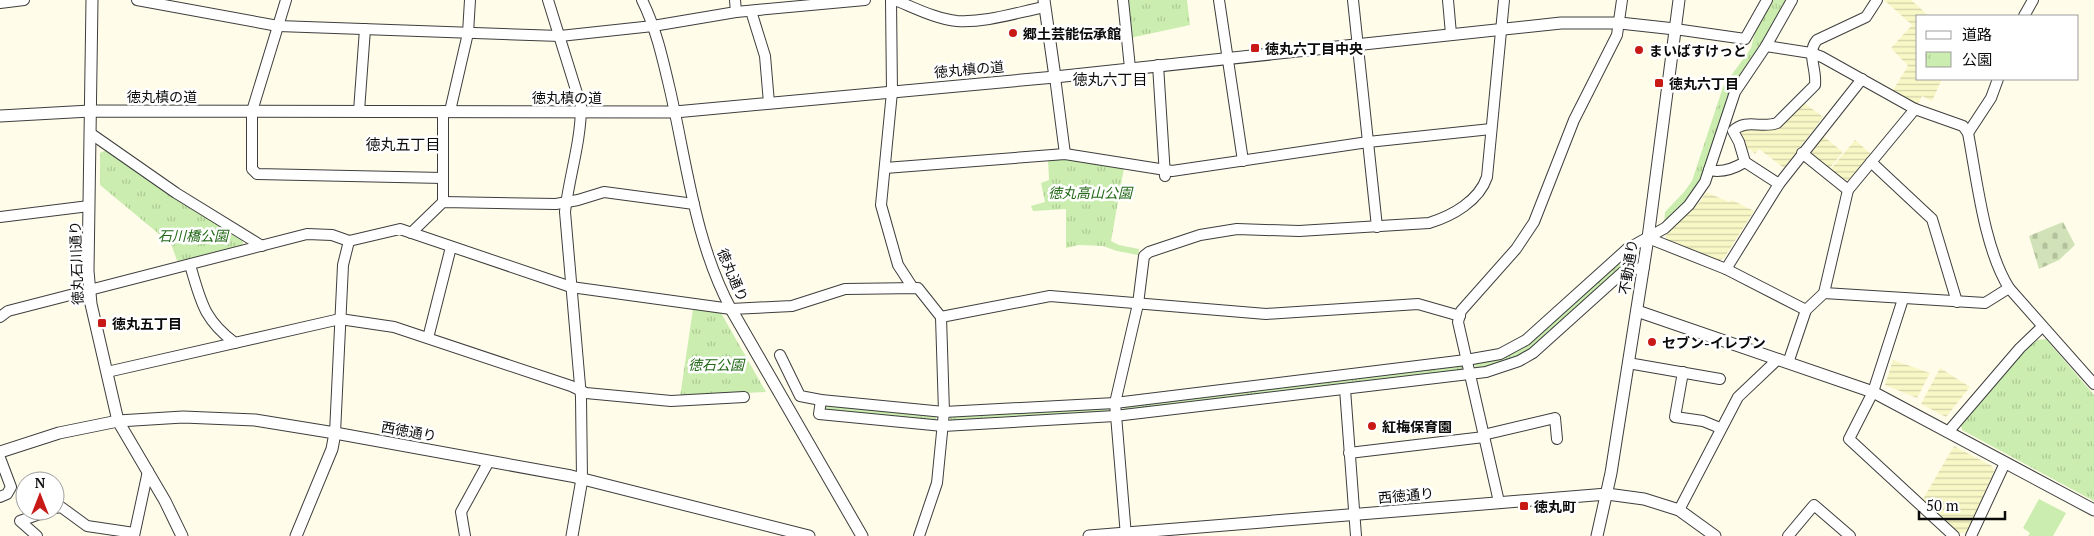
<svg xmlns="http://www.w3.org/2000/svg" width="2094" height="536" font-family="'PT Serif','Noto Sans JP',serif">
  <defs>
    <pattern id="farmland-rules" width="6" height="5" patternUnits="userSpaceOnUse" patternTransform="scale(1.25)"><rect width="6" height="5" fill="#f8f7c6"/><path d="M0 2.5h6" fill="none" stroke="#d3d2a9"/></pattern>
    <pattern id="cemetery-stones" width="16" height="16" patternUnits="userSpaceOnUse" patternTransform="scale(1.25)"><rect width="16" height="16" fill="#d2e2b8"/><path d="M2 7V4a2 2 0 0 1 4 0v3zM10 15v-3a2 2 0 0 1 4 0v3z" fill="#b3c19d"/></pattern>
    <pattern id="park-tufts" width="24" height="20" patternUnits="userSpaceOnUse" patternTransform="scale(1.25)"><rect width="24" height="20" fill="#cbedaf"/><path d="M3 7l-1-3M5 7V3M7 7l1-3M15 17l-1-3M17 17v-4M19 17l1-3" fill="none" stroke="#adca95"/></pattern>
  </defs>
  <rect width="100%" height="100%" fill="#fffce9"/>
  <g fill="url(#farmland-rules)">
    <path d="M1884,0H1911L1929,16H1918V79H1942L1932,101L1922,96L1918,104L1893,90L1908,66L1891,48L1912,25Z"/>
    <path d="M1803,102L1823,117L1784,168L1759,149L1755,154L1750,149L1746,152L1739,134L1740,130L1748,128L1769,130L1778,126Z"/>
    <path d="M1823,136L1843,152L1829,169L1812,156V152Z"/>
    <path d="M1855,140L1871,154L1848,180L1844,181L1830,170Z"/>
    <path d="M1706,192L1729,202L1732,200L1754,211L1724,258L1718,261L1667,242L1666,235L1700,202Z"/>
    <path d="M1893,360L1930,373L1917,398L1885,385Z"/>
    <path d="M1940,368L1970,387L1946,417L1921,404Z"/>
    <path d="M1954,446L1992,466L1994,471L1967,532L1958,533L1923,499Z"/>
  </g>
  <path fill="#cbedaf" d="M2039,499L2066,513L2053,536H2028L2030,533L2023,528Z"/>
  <path fill="url(#cemetery-stones)" d="M2063,222L2075,245L2059,260L2039,269L2029,236Z"/>
  <g fill="url(#park-tufts)">
    <path d="M1126,0H1187L1190,25L1130,38Z"/>
    <path d="M1770,0H1788L1733,91L1702,184L1664,225L1665,212L1684,192L1692,181L1723,87L1751,48L1756,28Z"/>
    <path d="M106,150L244,239L242,246L178,263L171,244L100,185V153Z"/>
    <path d="M1068,159L1124,168L1111,241L1119,245L1139,249L1138,255L1117,251L1103,246L1079,245L1066,248V209L1033,211L1031,206L1045,202L1041,183L1049,180L1048,160Z"/>
    <path d="M1629,252L1627,266L1546,340L1518,358L1476,370L1474,362L1502,356Z"/>
    <path d="M693,309L721,313L766,392L680,397Z"/>
    <path d="M2046,339L2094,395V501L1962,430L1961,425L2015,360L2037,340Z"/>
    <path d="M1461,363L1463,372L1123,413L1124,405Z"/>
    <path d="M825,404L936,414V423L825,412Z"/>
    <path d="M1109,406L1110,414L950,423V414Z"/>
  </g>
  <g fill="none" stroke-linecap="round" stroke-linejoin="round">
    <g stroke="#3e3e3e" stroke-width="12">
      <g id="minor">
        <path d="M137,0L278,26L560,36L653,26L736,12L865,0"/>
        <path d="M286,0L252,111V169L257,174L443,178"/>
        <path d="M548,0L581,106C581,142 569,177 565,212L581,397L582,479"/>
        <path d="M642,0C656,28 663,60 670,90C687,164 695,242 731,309"/>
        <path d="M735,0L736,12"/>
        <path d="M891,0L892,92L881,205L898,265L913,288"/>
        <path d="M895,0C915,8 936,19 957,21C986,23 1018,12 1045,7"/>
        <path d="M1123,0L1130,68"/>
        <path d="M1219,0L1243,161"/>
        <path d="M1353,0L1377,227"/>
        <path d="M1448,0L1451,34"/>
        <path d="M0,3L24,0"/>
        <path d="M751,11L765,56L769,103"/>
        <path d="M2024,16L2033,0"/>
        <path d="M1675,29L1745,39L1767,0"/>
        <path d="M1766,46L1811,53L1822,57L1915,109L1963,126L1968,133C1977,180 1984,248 2009,288L2094,384"/>
        <path d="M1158,65L1165,176"/>
        <path d="M1055,77L1065,154"/>
        <path d="M359,111L365,29"/>
        <path d="M450,111L468,33L470,0"/>
        <path d="M90,133L176,193L262,246"/>
        <path d="M1968,133L1991,98L1998,79"/>
        <path d="M1802,153L1848,190"/>
        <path d="M1745,162L1779,184"/>
        <path d="M1871,162L1932,219L1957,302"/>
        <path d="M885,168L1065,154L1172,171L1368,142L1491,129"/>
        <path d="M1709,170C1721,173 1735,168 1745,162L1739,142L1733,131C1746,118 1762,129 1777,123L1815,85C1817,69 1806,53 1817,40L1866,17L1877,0"/>
        <path d="M443,202V111"/>
        <path d="M0,217L89,206"/>
        <path d="M411,233L443,202L556,204L578,200L604,192L694,204"/>
        <path d="M1648,238L1726,269L1806,310"/>
        <path d="M190,265C201,301 203,319 235,343"/>
        <path d="M1726,269L1779,184L1862,79"/>
        <path d="M1824,293L1848,190L1915,109"/>
        <path d="M1903,299L1873,392L1849,439L1954,536"/>
        <path d="M0,317L8,311L307,234L332,235L349,241L400,229L571,287L731,309L792,306L845,289L918,288L941,317L944,412L937,483L919,536"/>
        <path d="M941,317L1050,296L1266,314L1418,304L1460,316"/>
        <path d="M428,338L451,247"/>
        <path d="M780,355L800,396L821,400L944,412L1115,403L1466,360L1500,354L1526,340L1627,249L1665,228L1689,205L1705,182L1735,92L1766,46L1792,0"/>
        <path d="M1628,363L1720,379"/>
        <path d="M1788,363L1806,310L1824,293L1985,303L2009,288"/>
        <path d="M107,372L340,319L394,327L571,386L586,393L671,401L744,397"/>
        <path d="M1683,372L1675,417L1703,421L1720,428"/>
        <path d="M1345,389L1356,536"/>
        <path d="M821,400L819,414L943,426L1115,416L1486,372L1519,361L1533,353L1623,272L1644,267"/>
        <path d="M1948,432L2020,348L2042,327"/>
        <path d="M335,433L343,265L349,241"/>
        <path d="M1483,435L1555,418L1557,439"/>
        <path d="M1349,453L1484,437"/>
        <path d="M0,458L11,487L7,494L0,497"/>
        <path d="M1499,502L1458,322L1461,311L1516,249L1534,222L1574,120L1617,35L1622,0"/>
        <path d="M55,508L61,507L87,526L134,533"/>
        <path d="M1679,510L1738,397L1778,359"/>
        <path d="M37,536L20,521L48,511"/>
        <path d="M134,536L148,471"/>
        <path d="M465,536L461,512L489,461"/>
        <path d="M1126,536L1115,403L1138,304L1144,256L1149,252L1200,235L1237,229L1299,231L1429,223C1452,216 1479,201 1487,177L1504,0"/>
        <path d="M1788,536L1814,505L1850,536"/>
        <path d="M1971,536L2005,463"/>
      </g>
    </g>
    <g stroke="#3e3e3e" stroke-width="13">
      <g id="tertiary">
        <path d="M92,0L88,271L91,304L118,421L165,501L182,536"/>
        <path d="M1044,0L1055,77"/>
        <path d="M0,116L90,111L675,112L1055,77L1561,23H1620L1675,29"/>
        <path d="M731,309L862,536"/>
        <path d="M1637,311L1873,392L2094,510"/>
        <path d="M0,452L59,433L118,421L183,417L255,420L335,433L571,476L809,536"/>
        <path d="M296,536L332,449L335,433"/>
        <path d="M572,536L582,479"/>
        <path d="M1089,536L1607,494L1644,499L1679,510L1715,536"/>
        <path d="M1597,536L1611,473L1648,238L1679,0"/>
      </g>
    </g>
    <use href="#minor" stroke="#fff" stroke-width="10"/>
    <use href="#tertiary" stroke="#fff" stroke-width="11"/>
  </g>
  <g fill="#c81916" stroke="#fff" stroke-width="2">
    <circle cx="1013" cy="33" r="5"/>
    <rect x="1250" y="43" width="10" height="10" rx="2.5"/>
    <circle cx="1639" cy="50" r="5"/>
    <rect x="1654" y="78" width="10" height="10" rx="2.5"/>
    <rect x="97" y="318" width="10" height="10" rx="2.5"/>
    <circle cx="1652" cy="342" r="5"/>
    <circle cx="1372" cy="426" r="5"/>
    <rect x="1519" y="501" width="10" height="10" rx="2.5"/>
  </g>
  <g text-anchor="middle" dominant-baseline="central" stroke-width="5" stroke-linejoin="round" paint-order="stroke">
    <g font-size="14" font-weight="bold" fill="#0b0b0b" stroke="#fff" text-anchor="start">
      <text x="1023" y="33">郷土芸能伝承館</text>
      <text x="1265" y="48">徳丸六丁目中央</text>
      <text x="1649" y="50">まいばすけっと</text>
      <text x="1669" y="83">徳丸六丁目</text>
      <text x="112" y="323">徳丸五丁目</text>
      <text x="1662" y="342">セブン-イレブン</text>
      <text x="1382" y="426">紅梅保育園</text>
      <text x="1534" y="506">徳丸町</text>
    </g>
    <g font-size="14" fill="#0b0b0b" stroke="#fff">
      <text transform="translate(969 69) rotate(-5)">徳丸槙の道</text>
      <text x="162" y="96">徳丸槙の道</text>
      <text x="567" y="97">徳丸槙の道</text>
      <text transform="translate(76 263) rotate(-92)">徳丸石川通り</text>
      <text transform="translate(1628 267) rotate(-81)">不動通り</text>
      <text transform="translate(733 275) rotate(67)">徳丸通り</text>
      <text transform="translate(409 431) rotate(10)">西徳通り</text>
      <text transform="translate(1406 495) rotate(-5)">西徳通り</text>
    </g>
    <g font-size="14" font-style="italic" fill="#226816" stroke="#fff">
      <text x="1090" y="192">徳丸高山公園</text>
      <text x="193" y="235">石川橋公園</text>
      <text x="716" y="364">徳石公園</text>
    </g>
    <g font-size="15" fill="#0b0b0b" stroke="#fff">
      <text x="1110" y="79">徳丸六丁目</text>
      <text x="403" y="144">徳丸五丁目</text>
    </g>
  </g>
  <rect x="1916" y="15" width="162" height="65" fill="#ffffff" stroke="#9d9d9d"/>
  <rect x="1926" y="31" width="25" height="8" fill="#ffffff" stroke="#9d9d9d"/>
  <text x="1962" y="40" font-size="15" fill="#0b0b0b">道路</text>
  <rect x="1926" y="52" width="25" height="15" fill="url(#park-tufts)" stroke="#9d9d9d"/>
  <text x="1962" y="65" font-size="15" fill="#0b0b0b">公園</text>
  <g transform="translate(40 496)"><circle r="24" fill="#ffffff" stroke="#9d9d9d"/>
  <path d="M0-4L9 19L0 12L-9 19Z" fill="#c81916"/>
  <text y="-8" font-size="14" font-weight="bold" text-anchor="middle" fill="#0b0b0b">N</text>
  </g>
  <path d="M1919 511v8h86v-8" fill="none" stroke="#0b0b0b" stroke-width="2.5"/>
  <text x="1926" y="511" font-size="15" fill="#0b0b0b" stroke="#ffffff" stroke-width="4" paint-order="stroke">50 m</text>
</svg>
